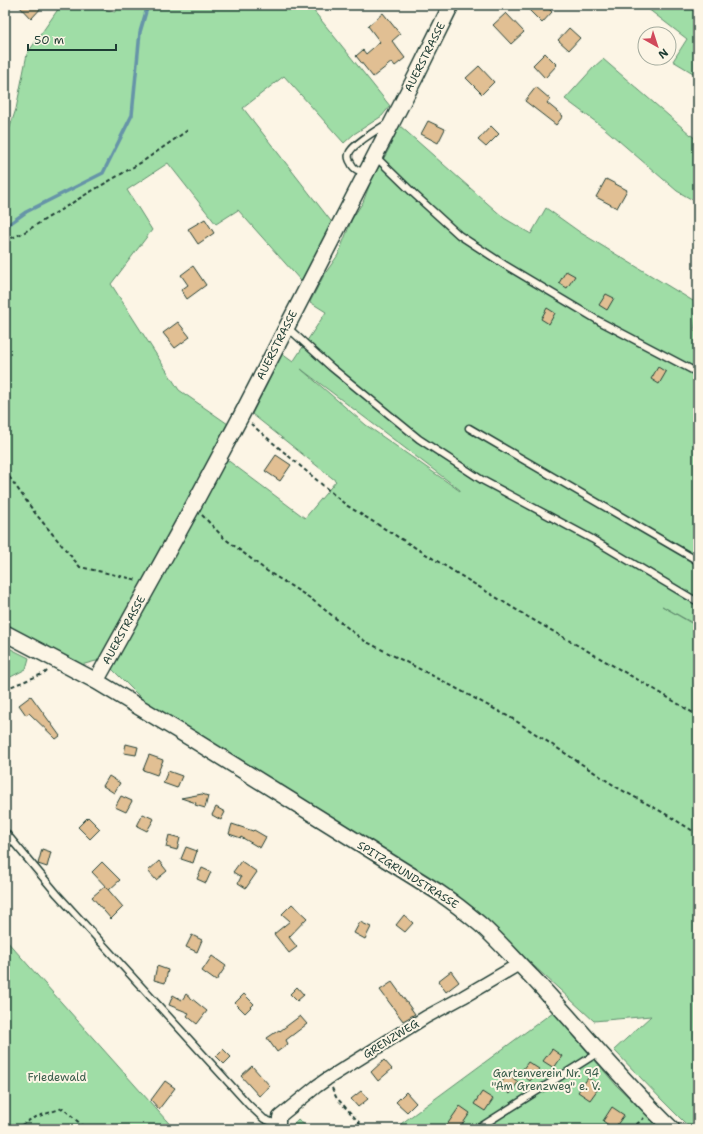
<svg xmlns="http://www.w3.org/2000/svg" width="703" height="1134" font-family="'Shantell Sans',sans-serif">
  <rect width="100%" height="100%" fill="#fcf5e5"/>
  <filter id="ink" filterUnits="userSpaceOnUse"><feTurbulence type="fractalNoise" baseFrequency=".025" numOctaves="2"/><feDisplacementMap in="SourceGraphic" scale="8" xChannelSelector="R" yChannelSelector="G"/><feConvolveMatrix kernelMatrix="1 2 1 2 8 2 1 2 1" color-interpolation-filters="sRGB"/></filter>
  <g filter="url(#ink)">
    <g fill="#9fdda6" stroke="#5f8d6d" fill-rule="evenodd">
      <path d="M61,5H88L115,12L119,5H309L390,106L382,116L354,134L344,143L284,76L243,108L334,225L301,281L238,210L216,224L168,163L127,190L152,230L111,284L179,390L228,424L213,452L226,459L305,518L336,481L252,414L282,354L293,362L326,312L310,302L324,275L338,255L352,219L363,202L371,181L389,149L399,125L504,218L531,234L546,208L581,233L698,304V312L694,330L698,333V626L662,606L698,627V1129H691L662,1100L614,1050L651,1016L594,1021L476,913L144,701L110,667L96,661L81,665L5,625V142L16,109L27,54ZM301,369L460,490V491L366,425Z"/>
      <path d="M643,5H698V76L673,61L687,39Z"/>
      <path d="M603,59L698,141V203L677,191L604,128L565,99L594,67Z"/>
      <path d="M5,646L29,658L26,669L5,680Z"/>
      <path d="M5,939L174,1129H5Z"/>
      <path d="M553,1012L617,1086L662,1129H394Z"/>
      <path d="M298,1119L309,1129H289Z"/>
    </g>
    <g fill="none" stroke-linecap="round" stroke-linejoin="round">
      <path stroke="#6694a8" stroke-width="3.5" d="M5,227L26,212L103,173L132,115L140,32L148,5"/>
    </g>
    <g fill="#e1bf93" stroke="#1f3d34">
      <path d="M18,5H44L31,19Z"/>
      <path d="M535,5H545L552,12L542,23L529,10Z"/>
      <path d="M383,13L400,34L392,41L405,58L395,66L392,62L373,77L356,56L363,50L366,54L380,42L368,26Z"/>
      <path d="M506,13L524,32L511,44L493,25Z"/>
      <path d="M569,28L580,38L569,50L558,40Z"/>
      <path d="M545,53L557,65L545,78L533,65Z"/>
      <path d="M479,66L494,82L482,94L466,78Z"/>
      <path d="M536,87L550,99L547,103L563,116L556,125L525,101Z"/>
      <path d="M428,121L445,129L438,143L421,134Z"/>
      <path d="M491,126L499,134L486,147L478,140Z"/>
      <path d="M606,179L627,190L617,208L596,197Z"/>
      <path d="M205,219L214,233L198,244L188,229Z"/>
      <path d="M193,266L206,285L187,299L181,290L188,285L181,275Z"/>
      <path d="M566,271L575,276L567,288L559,283Z"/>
      <path d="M606,294L614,298L607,310L599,305Z"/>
      <path d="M547,308L555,313L549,324L541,319Z"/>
      <path d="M178,322L190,337L175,348L163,333Z"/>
      <path d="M658,367L666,372L659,384L651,379Z"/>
      <path d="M276,455L291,465L280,481L265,471Z"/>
      <path d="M31,696L60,736L56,739L29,713L26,715L19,705Z"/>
      <path d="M126,744L138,747L136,755L124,753Z"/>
      <path d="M149,755L163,760L157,775L143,770Z"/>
      <path d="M168,771L182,776L177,788L163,783Z"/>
      <path d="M109,776L120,783L114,793L103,786Z"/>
      <path d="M202,794L208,796L205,808L195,805L196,803L181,798Z"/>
      <path d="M121,796L132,801L126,812L115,807Z"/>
      <path d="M216,807L225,812L221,820L212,815Z"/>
      <path d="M143,814L154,819L147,831L137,826Z"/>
      <path d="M88,817L100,829L90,839L78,827Z"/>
      <path d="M232,824L253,831L254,830L266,837L260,848L241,837V838L229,834Z"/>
      <path d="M169,835L180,838L177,850L166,847Z"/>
      <path d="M186,847L197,851L193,863L181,859Z"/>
      <path d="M42,849L51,852L47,867L38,864Z"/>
      <path d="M159,861L167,871L156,880L148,871Z"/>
      <path d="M241,861L257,872L246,888L238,883L241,877L233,872Z"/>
      <path d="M102,862L120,880L109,890L92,872Z"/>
      <path d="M202,868L211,872L206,883L197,879Z"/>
      <path d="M105,886L123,907L111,919L92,897Z"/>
      <path d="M292,904L307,918L289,937L297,947L289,953L274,934L290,921L282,914Z"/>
      <path d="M404,915L413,923L405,932L396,925Z"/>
      <path d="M360,922L371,927L365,939L354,933Z"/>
      <path d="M192,935L202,940L197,952L186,947Z"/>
      <path d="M212,956L226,966L216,981L202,971Z"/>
      <path d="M157,966L168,970L165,983L154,980Z"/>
      <path d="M451,971L459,982L446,992L438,981Z"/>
      <path d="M392,982L415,1014L403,1021L380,990Z"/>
      <path d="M297,987L304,995L297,1001L290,994Z"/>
      <path d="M186,994L207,1011L197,1024L187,1016L189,1013L169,1005L173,995L182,1000Z"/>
      <path d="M244,994L254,1004L245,1013L235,1003Z"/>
      <path d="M300,1016L307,1024L286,1040L288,1044L277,1052L267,1038L279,1030L280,1031Z"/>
      <path d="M223,1049L231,1057L224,1064L216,1056Z"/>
      <path d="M552,1049L562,1056L554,1068L543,1061Z"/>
      <path d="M384,1060L392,1069L378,1081L371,1072Z"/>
      <path d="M528,1062L539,1069L530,1081L520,1073Z"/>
      <path d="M252,1066L270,1086L259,1096L241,1076Z"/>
      <path d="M508,1074L518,1082L510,1094L499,1086Z"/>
      <path d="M588,1078L600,1086L590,1100L578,1092Z"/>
      <path d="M165,1081L175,1088L159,1109L151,1100Z"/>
      <path d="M361,1091L368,1099L358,1107L351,1099Z"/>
      <path d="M406,1092L416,1103L407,1112L396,1102Z"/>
      <path d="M482,1092L493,1099L485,1111L474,1104Z"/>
      <path d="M460,1106L470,1113L459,1129H444Z"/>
      <path d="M612,1107L624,1115L614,1129L603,1121Z"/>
    </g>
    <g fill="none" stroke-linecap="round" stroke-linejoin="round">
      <g stroke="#1f3d34" stroke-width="9">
        <g id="service">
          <path d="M375,156L413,193L459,235L505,265L599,321L698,373"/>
          <path d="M366,172C359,171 354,170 351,163C349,160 348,157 349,154C351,145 380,128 388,123"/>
          <path d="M287,327L331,367L419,439L482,480L592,539L698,602"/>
          <path d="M469,428L698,561"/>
          <path d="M5,832L57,894L249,1105L264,1119L279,1125"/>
          <path d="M477,1129L599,1052"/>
        </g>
      </g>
      <g stroke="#1f3d34" stroke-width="15">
        <path id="minor" d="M279,1129V1117L317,1086L327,1079L426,1017L463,997L519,964"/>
      </g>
      <g stroke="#1f3d34" stroke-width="18">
        <g id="tertiary">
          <path d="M5,633L96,681L192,739L438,892C453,902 467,913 481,925C499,941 515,960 532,977C579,1027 622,1081 672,1129"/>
          <path d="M96,681L193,506L241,416L417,74L451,5"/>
        </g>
      </g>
      <g stroke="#1f3d34" stroke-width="2" stroke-dasharray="4 3" stroke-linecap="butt">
        <path d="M5,241L23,233L85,195L142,162L188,130"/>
        <path d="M251,424L346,505L528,617L654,689L698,716"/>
        <path d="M5,471L35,513L80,567L138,580"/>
        <path d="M202,515L224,538L267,571L310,598L363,640L439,679L513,719L618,788L664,813L698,834"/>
        <path d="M5,689L45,673L48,670"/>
        <path d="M332,1088L336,1097L365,1129"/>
        <path d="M15,1129L33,1118L63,1108L86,1129"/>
        <path d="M631,1129L644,1118"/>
      </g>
      <use href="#service" stroke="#fcf5e5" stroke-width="6"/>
      <use href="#minor" stroke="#fcf5e5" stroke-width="12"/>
      <use href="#tertiary" stroke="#fcf5e5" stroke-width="15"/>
    </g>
  </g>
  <g text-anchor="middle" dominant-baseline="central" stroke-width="4" stroke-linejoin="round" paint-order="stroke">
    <g font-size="11" fill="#1f3d34" stroke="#fcf5e5">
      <text transform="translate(425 57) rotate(-63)">AUERSTRASSE</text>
      <text transform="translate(277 345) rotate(-63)">AUERSTRASSE</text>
      <text transform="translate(124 630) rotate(-61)">AUERSTRASSE</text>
      <text transform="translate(408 875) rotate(32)">SPITZGRUNDSTRASSE</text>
      <text transform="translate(391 1039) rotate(-32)">GRENZWEG</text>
    </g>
    <g font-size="11" fill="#395d4b" stroke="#fcf5e5">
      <text x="546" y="1073">Gartenverein Nr. 94<tspan x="546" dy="13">"Am Grenzweg" e. V.</tspan></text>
      <text x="57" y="1077">Friedewald</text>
    </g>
  </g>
  <rect width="703" height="1134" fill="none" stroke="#fcf5e5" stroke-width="20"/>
  <rect x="10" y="10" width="683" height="1114" fill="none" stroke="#1f3d34" stroke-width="1.5" filter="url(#ink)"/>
  <g transform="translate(657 46) rotate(141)"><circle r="19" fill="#fcf5e5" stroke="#a4ab9e"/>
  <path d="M0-3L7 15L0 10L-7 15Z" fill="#d1495b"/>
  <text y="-6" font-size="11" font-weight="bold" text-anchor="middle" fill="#1f3d34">N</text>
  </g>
  <path d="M28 44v6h88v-6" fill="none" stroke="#1f3d34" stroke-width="2"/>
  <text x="34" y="44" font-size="12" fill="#1f3d34" stroke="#fcf5e5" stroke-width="3" paint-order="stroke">50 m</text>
</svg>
